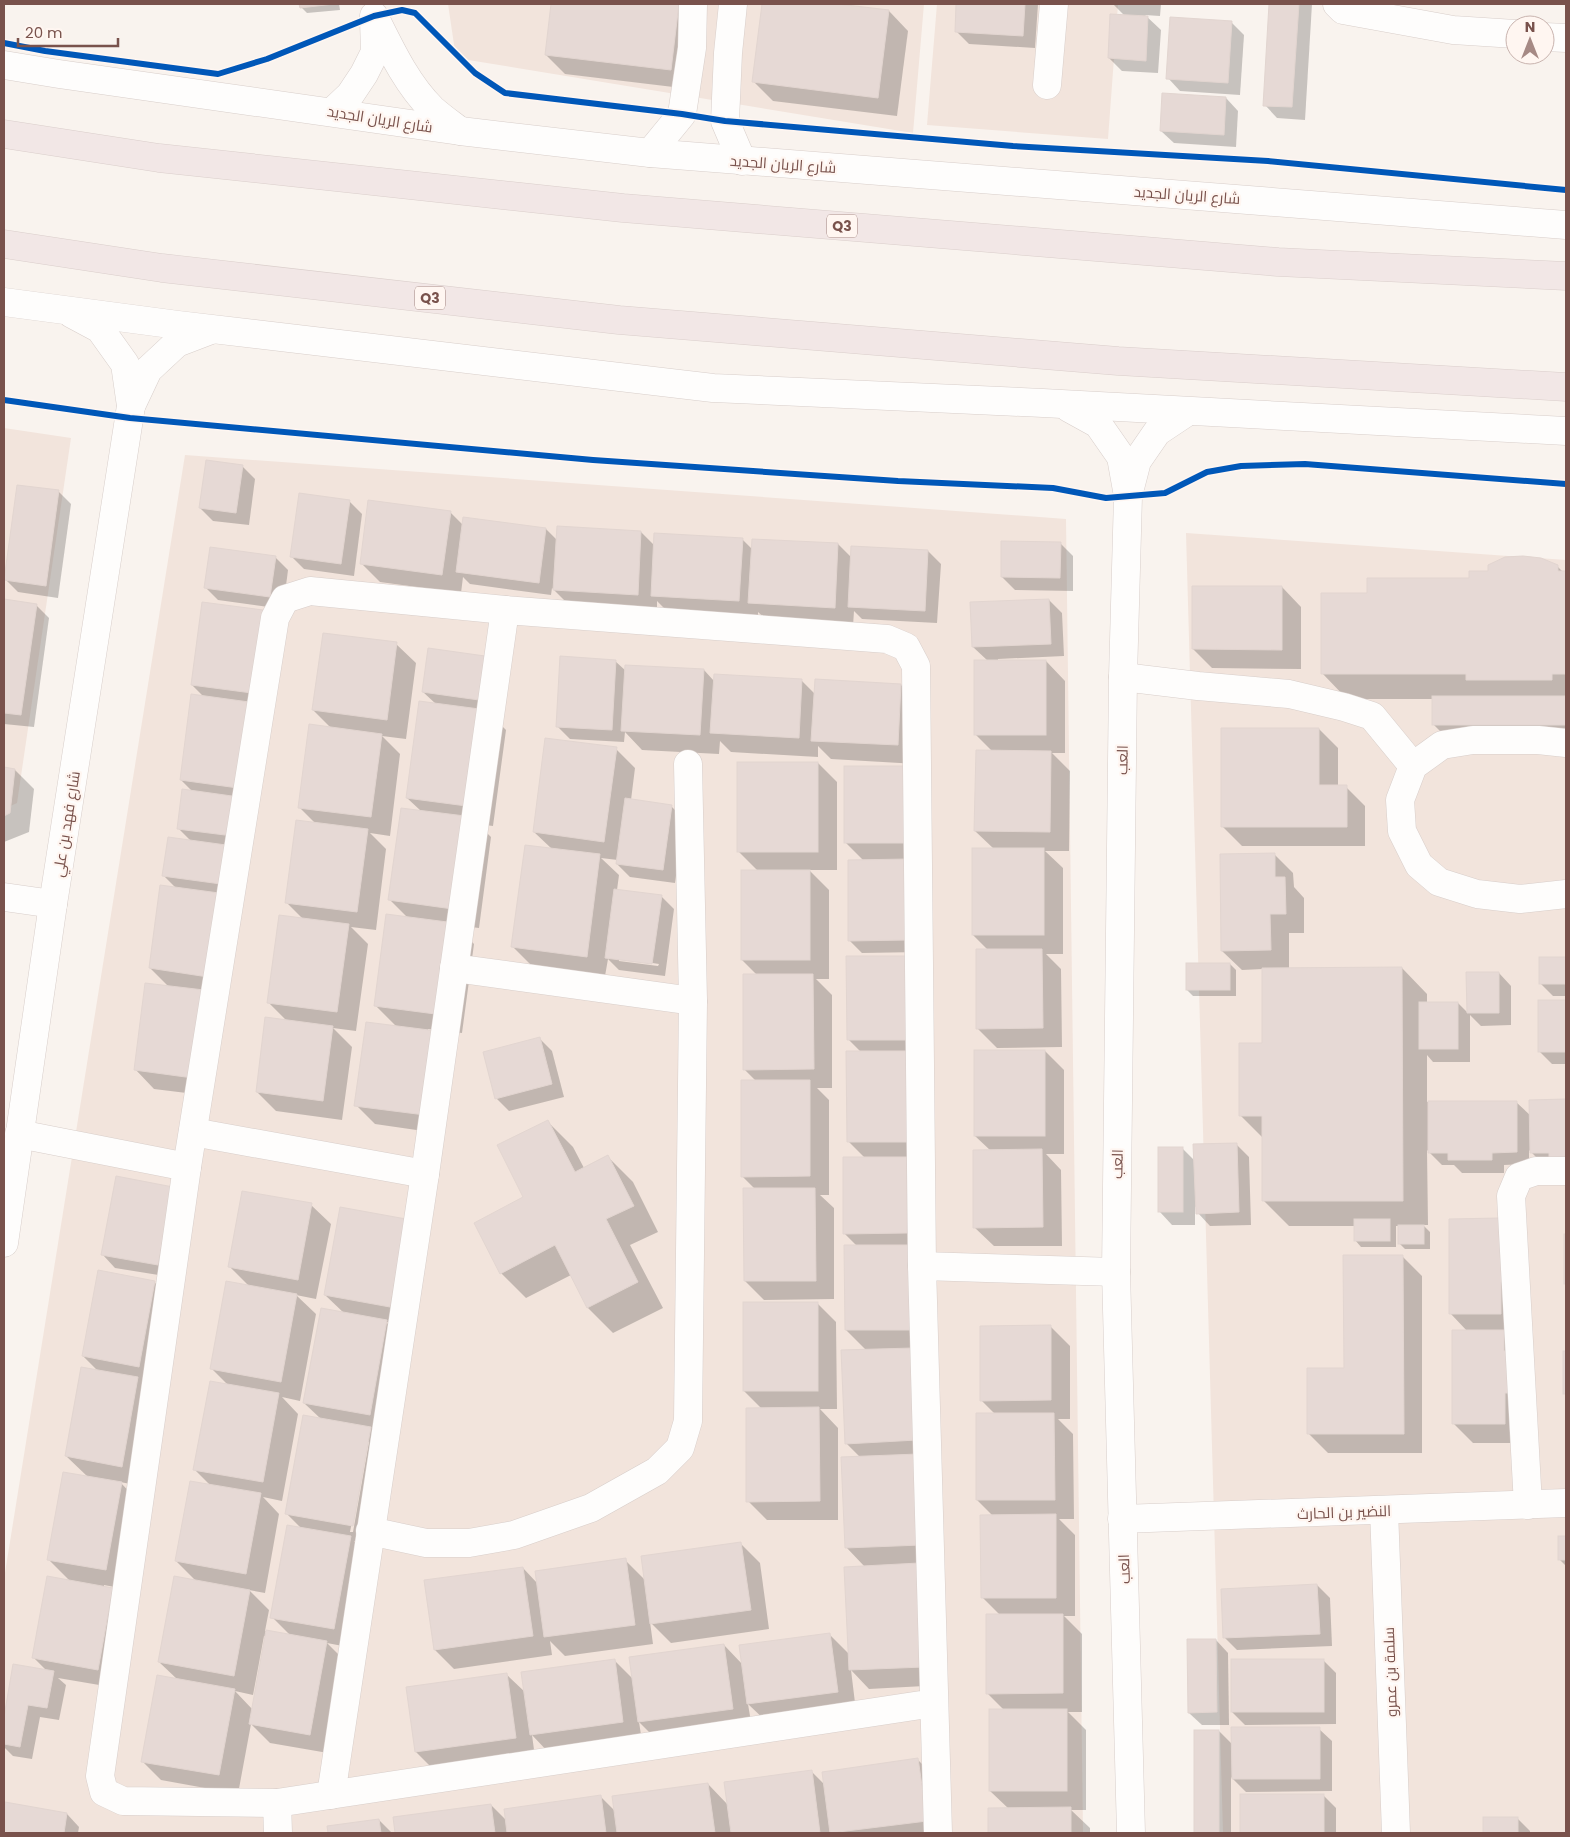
<svg xmlns="http://www.w3.org/2000/svg" width="1570" height="1837" font-family="Poppins,Cairo,sans-serif">
  <rect width="100%" height="100%" fill="#f9f3ee"/>
  <g fill="#f2e4dc">
    <path d="M448,4H924L913,133L456,58Z"/>
    <path d="M937,4H1118L1108,139L927,125Z"/>
    <path d="M4,428L71,438L17,803L4,809Z"/>
    <path d="M185,455L1066,519L1083,1833H4V1579Z"/>
    <path d="M1186,533L1566,560V1833H1223Z"/>
  </g>
  <g fill="#0003" fill-rule="evenodd">
    <path d="M300,4H339L340,10L307,13L301,7Z"/>
    <path d="M553,4H701L690,89L565,74L546,55Z"/>
    <path d="M763,4H828L889,11L908,31L897,116L773,101L754,82Z"/>
    <path d="M957,4H1038L1035,48L969,44L956,31Z"/>
    <path d="M1113,4H1161L1160,16L1145,15L1161,30L1158,73L1122,71L1109,58L1125,16Z"/>
    <path d="M1270,4H1312L1305,120L1277,118L1265,105Z"/>
    <path d="M1231,22L1244,35L1240,95L1180,91L1168,78Z"/>
    <path d="M1226,98L1238,111L1236,147L1174,143L1161,131Z"/>
    <path d="M242,466L255,479L249,525L213,521L200,508Z"/>
    <path d="M58,491L71,504L58,598L18,592L6,580Z"/>
    <path d="M349,501L362,514L354,576L304,569L291,556Z"/>
    <path d="M450,512L463,525L546,529L557,540L641,532L655,546L742,539L752,549L838,544L852,558L928,551L941,564L937,623L862,619L854,611L853,626L768,621L758,612V620L671,615L657,601V614L573,609L552,588L551,595L470,584L463,577L461,593L380,582L361,563Z"/>
    <path d="M1060,543L1073,556V591L1015,590L1002,577Z"/>
    <path d="M275,557L288,570L283,609L218,600L205,587Z"/>
    <path d="M1557,566L1563,572H1566V737H1446L1433,724V699H1347L1322,673L1368,594L1470,579L1489,572Z"/>
    <path d="M1282,587L1301,607V669L1212,668L1193,649Z"/>
    <path d="M1049,600L1062,613L1064,656L998,659V661H1046L1065,681V753H1052L1070,771L1069,851H1045L1063,868V954H1046L1061,969L1062,1047L997,1048L977,1028L988,950L973,935L994,849L975,831L992,751L975,734L988,661L973,647Z"/>
    <path d="M4,601L36,605L49,618L34,727L4,724Z"/>
    <path d="M203,604L263,612L282,631L211,1096L154,1089L135,1069L169,987L150,968L176,888L164,876L192,842L178,828L192,791L181,780L205,698L192,685Z"/>
    <path d="M396,644L416,663L406,739L382,736L400,754L390,836L370,833L386,849L376,930L351,927L368,944L356,1031L333,1028L352,1047L342,1120L276,1111L257,1092L288,1022L269,1003L304,920L286,902L315,823L299,807L332,729L313,710Z"/>
    <path d="M492,658L487,711L506,730L493,826L478,824L491,837L479,928L455,925L474,944L462,1033L428,1029V1031L444,1134L375,1124L356,1105L397,1027L375,1005L408,918L390,900L421,811L407,798L436,704L423,692Z"/>
    <path d="M615,661L626,671L704,670L714,681L715,676L802,681L815,694L901,685L920,704L917,764L831,759L818,746V757L731,752L720,741L719,754L642,750L625,732L624,742L570,739L557,726Z"/>
    <path d="M1319,729L1338,748V787H1346L1365,806V846H1242L1222,826Z"/>
    <path d="M616,749L635,768L631,800L671,806L684,819L675,883L630,877L617,864L618,860L601,858L619,875L617,890L661,896L674,909L665,976L619,970L608,959L605,976L532,966L513,947L552,849L534,832ZM619,958L659,964L658,966L619,961Z"/>
    <path d="M818,763L837,782V870H809L829,890V979H816L832,995V1088H817L829,1100V1195H820L834,1208V1299L764,1300L745,1281L755,1189L742,1176L756,1081L744,1069L758,976L742,960L758,871L738,851Z"/>
    <path d="M909,767L921,952L862,953L849,940L864,861L845,842Z"/>
    <path d="M4,769L15,770L34,789L29,832L4,842Z"/>
    <path d="M1274,854L1293,873L1294,887L1304,898V933H1289V969L1402,968L1427,994V1003H1458L1468,1013L1467,973H1499L1511,986V1025L1481,1026L1470,1015V1062H1433L1427,1055V1102H1516L1531,1116V1101H1566V1176L1550,1171L1529,1150V1164L1504,1165V1173H1462L1454,1165H1442L1427,1150L1428,1225H1423L1430,1232V1249H1405L1399,1243V1226H1396V1247H1361L1355,1240V1226H1289L1264,1201V1139L1240,1115L1263,1044V969L1242,970L1222,951Z"/>
    <path d="M907,957L943,1685L869,1689L851,1670L856,1711L768,1723L748,1704L752,1728L658,1741L639,1722L642,1741L550,1754L532,1735L535,1757L435,1771L416,1752L507,1675L526,1693L614,1660L633,1679L724,1645L743,1665L829,1634L849,1654L865,1567L846,1547L861,1458L846,1443L867,1351L846,1330L858,1247L844,1233L865,1158L848,1141L861,1052L848,1039Z"/>
    <path d="M1540,958H1566V996H1553L1540,983Z"/>
    <path d="M1230,964L1236,970V996H1193L1187,990Z"/>
    <path d="M1540,1002H1566V1064H1552L1540,1052Z"/>
    <path d="M540,1039L552,1051L564,1097L509,1111L496,1098Z"/>
    <path d="M1045,1051L1064,1070V1154H1046L1061,1170L1062,1246H994L974,1227L991,1151L975,1136Z"/>
    <path d="M548,1122L573,1147L584,1168L607,1156L633,1182L658,1232L630,1245L663,1308L613,1333L588,1308L571,1275L526,1298L501,1273Z"/>
    <path d="M1236,1144L1249,1157L1251,1225L1210,1226L1198,1213L1197,1206L1195,1207V1225H1172L1160,1212L1182,1148L1195,1161Z"/>
    <path d="M185,1201L171,1277L115,1268L103,1255Z"/>
    <path d="M311,1205L331,1224L316,1299L296,1295L316,1314L300,1401L282,1397L298,1414L282,1501L263,1497L279,1514L265,1593L249,1590L269,1610L265,1631L291,1636L272,1617L302,1529L286,1513L321,1419L304,1403L345,1314L325,1295L405,1221L409,1326L386,1322L405,1341L372,1544L354,1541L370,1557L353,1648L327,1643L346,1662L328,1753L270,1743L251,1724L238,1794L161,1780L142,1761L178,1680L159,1662L197,1582L176,1561L211,1486L194,1469L228,1385L212,1369L249,1286L230,1267ZM367,1442H369L353,1532H350ZM264,1636L267,1637L253,1710L235,1691L253,1695Z"/>
    <path d="M1519,1253L1523,1443H1473L1454,1424L1468,1332L1451,1314Z"/>
    <path d="M1403,1257L1422,1276V1453H1328L1309,1434L1345,1369Z"/>
    <path d="M154,1282L174,1301L158,1385L142,1382L157,1397L141,1486L120,1482L140,1503L125,1589L104,1585V1587L112,1589L131,1608L117,1688L58,1678L66,1685L59,1720L40,1717L32,1759L13,1756L4,1747V1724L14,1665L47,1671L33,1657L70,1581L48,1559L88,1477L66,1456L98,1371L83,1356Z"/>
    <path d="M817,1303L836,1322L837,1409H820L838,1428V1520H767L748,1501L762,1409L744,1391Z"/>
    <path d="M1051,1327L1070,1346V1419H1058L1073,1434L1074,1519H1059L1075,1535V1616H1064L1082,1634V1712H1068L1086,1730V1810H1071L1090,1828V1833H990L989,1809H1009L990,1791L1004,1710L987,1693L1000,1615L982,1597L993,1516L977,1500L995,1414L981,1400Z"/>
    <path d="M1560,1537H1566V1566L1560,1560Z"/>
    <path d="M741,1544L760,1563L769,1629L671,1643L650,1622L653,1644L565,1656L550,1641L552,1655L454,1669L435,1650L523,1568L538,1584L625,1560L645,1580Z"/>
    <path d="M1317,1585L1330,1598L1332,1646L1237,1650L1224,1637Z"/>
    <path d="M1216,1640L1228,1653L1229,1725H1202L1189,1713Z"/>
    <path d="M1323,1660L1336,1673V1724L1245,1725L1232,1712Z"/>
    <path d="M1319,1729L1332,1741V1791L1246,1792L1231,1777V1833H1196V1731H1219L1233,1745Z"/>
    <path d="M918,1760L937,1779L945,1833H396L394,1818L491,1805L507,1821L601,1797L615,1811L708,1784L728,1805L811,1771L825,1785Z"/>
    <path d="M1241,1795H1323L1336,1808V1833H1241Z"/>
    <path d="M6,1803L67,1814L79,1827L78,1833H4V1817Z"/>
    <path d="M1517,1818L1530,1831V1833H1484V1819Z"/>
    <path d="M379,1820L392,1833H329V1827Z"/>
  </g>
  <g fill="#e6d9d5" stroke="#e2d5d0">
    <path d="M299,4H334L300,8Z"/>
    <path d="M551,4H679L671,70L545,55Z"/>
    <path d="M762,4H838L889,10L878,98L752,82Z"/>
    <path d="M956,4H1025L1023,36L955,32Z"/>
    <path d="M1269,4H1299L1292,107L1263,106Z"/>
    <path d="M1110,14L1148,16L1146,61L1108,58Z"/>
    <path d="M1170,17L1232,21L1228,83L1166,79Z"/>
    <path d="M1162,93L1226,97L1224,135L1160,131Z"/>
    <path d="M206,460L243,465L236,513L199,508Z"/>
    <path d="M17,485L59,490L46,586L4,580Z"/>
    <path d="M299,493L350,500L341,564L290,557Z"/>
    <path d="M368,500L451,511L442,575L360,564Z"/>
    <path d="M463,517L546,528L539,583L456,572Z"/>
    <path d="M557,526L641,531L638,595L553,590Z"/>
    <path d="M654,533L743,538L739,601L651,596Z"/>
    <path d="M752,539L838,543L835,608L748,603Z"/>
    <path d="M1001,541L1061,542L1060,578L1001,577Z"/>
    <path d="M851,546L928,550L925,611L848,607Z"/>
    <path d="M210,547L276,556L270,597L204,588Z"/>
    <path d="M1523,556L1541,558L1558,565V571H1566V674H1552V680H1466V674H1321V593H1367V578H1469V571H1488V565L1505,557Z"/>
    <path d="M1192,586H1282V650L1192,649Z"/>
    <path d="M4,599L37,604L21,715L4,713Z"/>
    <path d="M1049,599L1051,644L972,647L970,602Z"/>
    <path d="M202,602L263,610L252,693L191,685Z"/>
    <path d="M323,633L397,642L387,720L312,710Z"/>
    <path d="M428,648L492,657L486,701L422,692Z"/>
    <path d="M560,656L616,660L612,730L556,727Z"/>
    <rect x="974" y="660" width="72" height="75"/>
    <path d="M625,665L704,669L700,735L621,731Z"/>
    <path d="M714,674L802,679L799,738L710,733Z"/>
    <path d="M815,679L901,684L898,745L811,741Z"/>
    <path d="M191,694L249,702L238,788L180,780Z"/>
    <rect x="1432" y="696" width="134" height="29"/>
    <path d="M419,701L487,710L474,807L406,798Z"/>
    <path d="M309,724L382,734L371,817L298,808Z"/>
    <path d="M1221,728H1319V785H1347V827H1221Z"/>
    <path d="M545,738L617,747L604,842L533,832Z"/>
    <path d="M976,750L1051,751L1050,832L974,831Z"/>
    <rect x="737" y="762" width="81" height="90"/>
    <rect x="844" y="766" width="65" height="77"/>
    <path d="M4,767L15,769L10,813L4,816Z"/>
    <path d="M182,789L239,797L233,836L177,829Z"/>
    <path d="M625,798L672,805L663,870L616,864Z"/>
    <path d="M401,808L473,817L460,910L388,900Z"/>
    <path d="M296,820L368,829L357,912L285,903Z"/>
    <path d="M168,837L226,845L221,884L162,876Z"/>
    <path d="M525,845L600,854L587,957L511,947Z"/>
    <rect x="972" y="848" width="72" height="87"/>
    <path d="M1275,853V877H1285L1286,914H1270L1271,950L1221,951L1220,854Z"/>
    <path d="M908,859V940L848,941V860Z"/>
    <rect x="741" y="870" width="69" height="90"/>
    <path d="M160,885L219,893L208,977L149,968Z"/>
    <path d="M614,889L662,895L652,964L605,958Z"/>
    <path d="M386,914L455,923L443,1015L374,1006Z"/>
    <path d="M279,915L349,924L337,1012L267,1003Z"/>
    <path d="M976,949H1042L1043,1028L976,1029Z"/>
    <path d="M846,956H907V1040H847Z"/>
    <rect x="1539" y="957" width="27" height="27"/>
    <rect x="1186" y="963" width="44" height="27"/>
    <path d="M1402,967L1403,1201H1262V1116H1239V1043H1262V968Z"/>
    <path d="M1466,972H1499V1013H1467Z"/>
    <path d="M743,974H813L814,1069L743,1070Z"/>
    <path d="M145,983L204,990L193,1078L134,1070Z"/>
    <rect x="1538" y="1000" width="28" height="52"/>
    <rect x="1419" y="1002" width="39" height="47"/>
    <path d="M265,1017L333,1026L323,1101L256,1092Z"/>
    <path d="M366,1022L437,1031L425,1115L354,1106Z"/>
    <path d="M540,1037L552,1084L495,1099L483,1052Z"/>
    <rect x="974" y="1050" width="71" height="86"/>
    <path d="M846,1051H910V1142H847Z"/>
    <path d="M741,1080H810V1176L741,1177Z"/>
    <path d="M1566,1099V1160H1549V1153H1530L1529,1100Z"/>
    <path d="M1428,1101H1517V1152L1492,1153V1160H1448V1153H1428Z"/>
    <path d="M548,1120L575,1172L608,1155L634,1206L606,1219L638,1282L587,1308L555,1245L500,1274L474,1223L523,1197L497,1145Z"/>
    <path d="M1237,1143L1239,1212L1196,1214L1193,1144Z"/>
    <rect x="1158" y="1147" width="25" height="65"/>
    <path d="M1042,1149L1043,1227L973,1228V1150Z"/>
    <path d="M843,1157H907V1233L843,1234Z"/>
    <path d="M116,1176L173,1187L158,1265L101,1255Z"/>
    <path d="M743,1188H815L816,1281H744Z"/>
    <path d="M242,1191L312,1203L298,1280L228,1267Z"/>
    <path d="M340,1207L406,1219L390,1307L324,1295Z"/>
    <path d="M1500,1218L1510,1282H1501V1314H1449V1219Z"/>
    <rect x="1354" y="1219" width="36" height="22"/>
    <rect x="1398" y="1225" width="26" height="19"/>
    <rect x="1564" y="1234" width="2" height="50"/>
    <path d="M844,1245H911V1330H845Z"/>
    <path d="M1343,1255H1403L1404,1434H1307V1368H1344Z"/>
    <path d="M98,1270L155,1281L139,1367L82,1356Z"/>
    <path d="M226,1281L297,1294L281,1382L210,1369Z"/>
    <rect x="743" y="1302" width="75" height="89"/>
    <path d="M321,1308L387,1320L370,1415L303,1403Z"/>
    <path d="M1051,1325V1400L980,1401V1326Z"/>
    <path d="M1452,1330H1504V1351H1513V1393H1505V1424H1452Z"/>
    <path d="M913,1348L917,1440L845,1444L841,1350Z"/>
    <rect x="1563" y="1351" width="3" height="43"/>
    <path d="M81,1367L138,1377L122,1467L65,1456Z"/>
    <path d="M210,1381L279,1393L263,1482L193,1470Z"/>
    <path d="M819,1407L820,1501L746,1502V1408Z"/>
    <path d="M976,1413H1054L1055,1500H976Z"/>
    <path d="M303,1415L371,1427L353,1526L285,1514Z"/>
    <path d="M918,1454L921,1545L845,1548L841,1457Z"/>
    <path d="M63,1472L122,1482L106,1570L47,1560Z"/>
    <path d="M190,1481L261,1493L246,1574L175,1561Z"/>
    <path d="M1056,1514V1598H981L980,1515Z"/>
    <path d="M287,1525L351,1536L334,1629L270,1618Z"/>
    <rect x="1558" y="1536" width="8" height="24"/>
    <path d="M741,1542L751,1610L650,1624L641,1556Z"/>
    <path d="M626,1558L635,1625L544,1637L535,1571Z"/>
    <path d="M919,1563L924,1667L849,1670L844,1567Z"/>
    <path d="M523,1567L533,1636L434,1650L424,1580Z"/>
    <path d="M47,1576L113,1588L98,1670L32,1658Z"/>
    <path d="M174,1576L250,1590L234,1676L158,1662Z"/>
    <path d="M1317,1584L1320,1634L1223,1638L1221,1589Z"/>
    <path d="M986,1614H1063V1693L986,1694Z"/>
    <path d="M266,1630L327,1641L310,1735L249,1724Z"/>
    <path d="M830,1633L838,1692L747,1704L739,1645Z"/>
    <path d="M1187,1639H1216L1217,1712L1188,1713Z"/>
    <path d="M724,1644L733,1709L638,1722L629,1657Z"/>
    <path d="M615,1659L623,1722L530,1735L521,1672Z"/>
    <rect x="1231" y="1659" width="93" height="53"/>
    <path d="M13,1664L54,1671L47,1708L28,1705L20,1747L4,1744V1717Z"/>
    <path d="M507,1673L516,1738L415,1752L406,1687Z"/>
    <path d="M157,1675L235,1689L219,1775L141,1762Z"/>
    <rect x="989" y="1709" width="78" height="82"/>
    <path d="M1231,1727H1320V1779H1232Z"/>
    <rect x="1194" y="1730" width="25" height="103"/>
    <path d="M918,1758L927,1821L830,1833L822,1772Z"/>
    <path d="M812,1770L820,1833H731L724,1782Z"/>
    <path d="M708,1783L715,1833H617L612,1796Z"/>
    <rect x="1240" y="1794" width="84" height="39"/>
    <path d="M601,1795L606,1833H507L504,1809Z"/>
    <path d="M5,1802L67,1813L64,1833H4Z"/>
    <path d="M491,1804L495,1833H395L393,1817Z"/>
    <path d="M1071,1807V1833H988V1808Z"/>
    <rect x="1483" y="1817" width="35" height="16"/>
    <path d="M379,1819L381,1833H328L327,1826Z"/>
  </g>
  <g fill="none" stroke-linecap="round" stroke-linejoin="round">
    <g stroke="#d8ceca" stroke-width="29">
      <g id="minor">
        <path d="M733,4L728,53L725,121L742,161"/>
        <path d="M1337,4L1343,10L1453,30L1515,34"/>
        <path d="M374,16C390,48 406,83 432,109C441,117 451,124 460,131"/>
        <path d="M1545,37L1566,38"/>
        <path d="M4,65L59,74L460,131L650,153L1566,225"/>
        <path d="M1047,85L1054,4"/>
        <path d="M332,112L350,95L364,74L375,52L374,20"/>
        <path d="M650,153L682,114L692,48L693,4"/>
        <path d="M4,302L178,325L713,388L1043,403L1566,431"/>
        <path d="M131,406L148,370L177,343L211,330"/>
        <path d="M1069,408L1098,424L1121,457L1128,496L1123,677L1116,1272L1131,1833"/>
        <path d="M1129,492L1137,461L1157,432L1187,412"/>
        <path d="M1123,677L1198,686L1289,694L1344,707L1372,716L1413,766"/>
        <path d="M1566,743L1538,740H1473L1442,745L1413,766L1400,800L1402,831L1419,865L1439,882L1477,894L1520,899L1566,894"/>
        <path d="M4,897L53,904"/>
        <path d="M454,968L693,1001"/>
        <path d="M193,1132L425,1174"/>
        <path d="M19,1134L187,1167"/>
        <path d="M4,1243L53,904L131,406L125,364L100,329L72,314"/>
        <path d="M922,1266L1116,1272"/>
        <path d="M1528,1505L1511,1196L1519,1177L1536,1171H1566"/>
        <path d="M1384,1510L1396,1833"/>
        <path d="M1122,1519L1566,1503"/>
        <path d="M370,1531L426,1543H469L514,1535L591,1508L657,1471L680,1448L688,1421L693,1001L688,764"/>
        <path d="M934,1703L277,1803L123,1801L104,1792L100,1776L187,1167L275,618L285,599L310,591L505,610L887,639L906,647L916,666L922,1266L938,1833"/>
        <path d="M331,1795L425,1174L505,610"/>
        <path d="M277,1803L278,1833"/>
      </g>
    </g>
    <g stroke="#dacecb" stroke-width="29">
      <g id="highway">
        <path d="M4,134L159,158L623,208L1278,262L1566,276"/>
        <path d="M4,244L162,268L619,320L1118,361L1566,387"/>
      </g>
    </g>
    <use href="#minor" stroke="#fefdfc" stroke-width="28"/>
    <use href="#highway" stroke="#f2e7e6" stroke-width="28"/>
    <g stroke="#fff6f1" stroke-width="9">
      <g id="cycleway">
        <path d="M4,43L45,51L218,74L267,59L374,16L402,10L415,13L475,73L505,93L682,114L725,121L1013,146L1268,161L1566,190"/>
        <path d="M4,400L130,418L593,460L898,481L1053,488L1106,498L1165,493L1207,472L1241,466L1305,464L1566,484"/>
      </g>
    </g>
    <use href="#cycleway" stroke="#0057b8" stroke-width="6"/>
  </g>
  <g text-anchor="middle" dominant-baseline="central" stroke-width="4.5" stroke-linejoin="round" paint-order="stroke">
    <g fill="#fff6f1" stroke="#a1837e" stroke-width="1">
      <rect x="827" y="214.5" width="30" height="23" rx="4"/>
      <rect x="415" y="286.5" width="30" height="23" rx="4"/>
    </g>
    <g font-size="14" font-weight="bold" fill="#79524c">
      <text x="842" y="226">Q3</text>
      <text x="430" y="298">Q3</text>
    </g>
    <g font-size="15" fill="#79524c" stroke="#fff6f1">
      <text transform="translate(380 119) rotate(9)">شارع الريان الجديد</text>
      <text transform="translate(783 164) rotate(4)">شارع الريان الجديد</text>
      <text transform="translate(1187 195) rotate(4)">شارع الريان الجديد</text>
      <text transform="translate(1122 760) rotate(-89)">العب</text>
      <text transform="translate(66 824) rotate(-81)">شارع فهد بن علي</text>
      <text transform="translate(1117 1164) rotate(-89)">العب</text>
      <text transform="translate(1344 1512) rotate(-2)">النضير بن الحارث</text>
      <text transform="translate(1124 1569) rotate(-92)">العب</text>
      <text transform="translate(1390 1672) rotate(-92)">سلمة بن عمرو</text>
    </g>
  </g>
  <rect width="1570" height="1837" fill="none" stroke="#79524c" stroke-width="10"/>
  <g transform="translate(1530 40)"><circle r="24" fill="#fff6f1" stroke="#c9b4af"/>
  <path d="M0-4L9 19L0 12L-9 19Z" fill="#a68a85"/>
  <text y="-8" font-size="14" font-weight="bold" text-anchor="middle" fill="#79524c">N</text>
  </g>
  <path d="M18 38v8h100v-8" fill="none" stroke="#79524c" stroke-width="2.5"/>
  <text x="25" y="38" font-size="15" fill="#79524c" stroke="#fff6f1" stroke-width="4" paint-order="stroke">20 m</text>
</svg>
